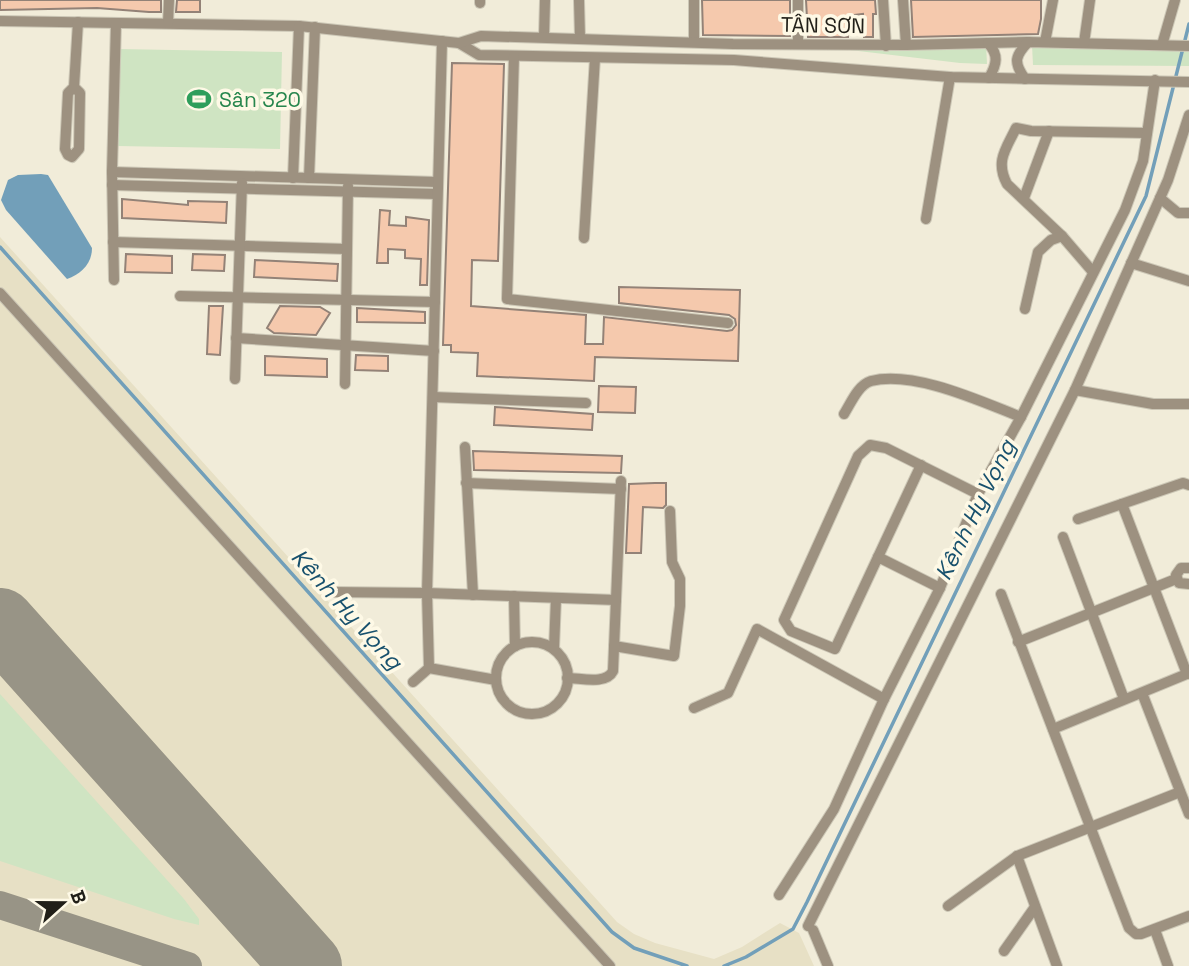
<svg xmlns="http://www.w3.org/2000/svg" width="1189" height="966" font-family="'Space Grotesk',sans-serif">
  <rect width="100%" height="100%" fill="#f1ecd9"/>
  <path fill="#e7e0c5" d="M0,237L617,922L634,934L655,943L714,959L742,947L780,923L799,933L814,966H0Z"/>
  <g fill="#cfe4c2">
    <path d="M986,44L987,64L960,63L816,46Z"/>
    <path d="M1032,45L1189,48V66L1033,65Z"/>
    <path d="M118,49L282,52L280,149L117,146Z"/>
    <path d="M0,694L184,899L199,919V925L174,919L0,861Z"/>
  </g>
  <path fill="#729fb9" d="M41,174L48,175L92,248C92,264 81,274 67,279L6,210L1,200L8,180L18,175Z"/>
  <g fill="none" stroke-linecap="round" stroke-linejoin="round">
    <g stroke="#729fb9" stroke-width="3.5">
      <path d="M0,247L612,932L634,948L687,966"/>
      <path d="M724,966L746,957L793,929L807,902L1146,196L1189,24"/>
    </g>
    <path stroke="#989486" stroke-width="28" d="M0,905L188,966"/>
    <path stroke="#989486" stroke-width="70" d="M0,623L307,966"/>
  </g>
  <g fill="#f5c9ad" stroke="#938277" stroke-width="2">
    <path d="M0,0H161V12H149L97,8L0,10Z"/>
    <path d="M177,0H200V12H176Z"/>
    <path d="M702,0H790V36L703,35Z"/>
    <path d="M806,0H875L876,14H873V37H864L863,14L847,16L848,37H808Z"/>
    <path d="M911,0H1041V19L1038,34L913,37Z"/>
    <path d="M452,63L504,64L498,261L472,260L471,306L586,315L585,344H603L604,317L727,331L732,330L736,325L735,319L729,315L619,303V287L740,290L738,361L595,357L594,381L477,376L478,353L451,352V345H443Z"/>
    <path d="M122,199L188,205V201L227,202L226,223L122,218Z"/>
    <path d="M380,210L390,211L389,225L406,226V217L429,220L427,285H420L421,259L405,258V250L388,249V263H377Z"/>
    <path d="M126,254L172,256V273L125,272Z"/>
    <path d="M193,254L225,255L224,271L192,270Z"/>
    <path d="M255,260L338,264L337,281L254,277Z"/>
    <path d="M209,306H223L220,355L207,354Z"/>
    <path d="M280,306L320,307L330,313L316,335L274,333L267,328Z"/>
    <path d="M357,308L425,312V323L357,322Z"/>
    <path d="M356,355L388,356V371L355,370Z"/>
    <path d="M265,356L327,359V377L265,375Z"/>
    <path d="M599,386L636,387L635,413L598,412Z"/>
    <path d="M495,407L593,414L592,430L494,425Z"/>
    <path d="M473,451L622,456L621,473L474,470Z"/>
    <path d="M655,483H666V505L663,508L643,507L641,553H626L629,484Z"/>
  </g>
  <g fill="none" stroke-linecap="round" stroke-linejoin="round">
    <g stroke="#ccc7b6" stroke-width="12">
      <g id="minor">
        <path d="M579,0L580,38"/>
        <path d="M798,0V43"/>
        <path d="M883,0L886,46"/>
        <path d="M903,0L906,45"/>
        <path d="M480,3V0"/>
        <path d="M0,21L299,26L459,43L479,55L734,60L950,77L1189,82"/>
        <path d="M168,23L169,0"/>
        <path d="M544,37L545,0"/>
        <path d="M694,42V0"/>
        <path d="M1045,42L1053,0"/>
        <path d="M459,43L481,36L733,44L906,45L1028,42L1189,46"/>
        <path d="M988,43C999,55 997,64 989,78"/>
        <path d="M1084,43L1090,0"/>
        <path d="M1162,45L1175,0"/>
        <path d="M514,56L507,299L728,323"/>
        <path d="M1025,79C1013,62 1015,56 1028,42"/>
        <path d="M74,87L80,93L79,149L72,157L68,155L65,149L68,93L74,87L78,22"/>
        <path d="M112,172L437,182"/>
        <path d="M293,178L299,26"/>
        <path d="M309,178L315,27"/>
        <path d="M112,185L437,194"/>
        <path d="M1024,198L1049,131"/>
        <path d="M1160,198L1178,213H1189"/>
        <path d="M926,219L950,77"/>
        <path d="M584,238L595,58"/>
        <path d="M113,242L347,249"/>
        <path d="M1131,263L1189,281"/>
        <path d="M1093,272L1062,236L1007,184C995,161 1006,149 1016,128L1031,131L1147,133"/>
        <path d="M114,280L112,172L116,23"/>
        <path d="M0,293L610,966"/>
        <path d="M180,296L435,302"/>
        <path d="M1025,309L1038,252L1051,240L1062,236"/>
        <path d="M236,338L434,351"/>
        <path d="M235,379L242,183"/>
        <path d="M345,384L348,186"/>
        <path d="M1075,390L1153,404H1189"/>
        <path d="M433,397L586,403"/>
        <path d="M844,414C851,403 858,385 871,381C914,370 982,402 1021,417"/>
        <path d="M465,447L473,595"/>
        <path d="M466,483L621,489"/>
        <path d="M1122,504L1187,674"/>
        <path d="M1078,519L1183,483L1189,485"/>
        <path d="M1063,537L1124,699"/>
        <path d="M878,557L921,465"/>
        <path d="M1189,568H1181L1176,575L1179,583L1189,584"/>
        <path d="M940,588L878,557L835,649L791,631L784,620L858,456L870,445L886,448L978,494"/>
        <path d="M331,592L427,593L616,600"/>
        <path d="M1001,594L1129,928L1136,934H1141L1189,916"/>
        <path d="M514,596L515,646"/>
        <path d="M1018,642L1176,579"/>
        <circle cx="532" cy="678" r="36"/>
        <path d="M614,646L674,656L680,606V579L672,562L670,511"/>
        <path d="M554,649L556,598"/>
        <path d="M429,668L427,593L442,41"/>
        <path d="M567,678C581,678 606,685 613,671L621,481"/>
        <path d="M413,682L429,668L496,680"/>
        <path d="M1142,693L1189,814"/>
        <path d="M694,708L728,693L757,629L884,699"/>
        <path d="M1053,729L1189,673"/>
        <path d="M1017,856L1057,966"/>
        <path d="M779,895L834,809L884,699L940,588L978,494L1021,417L1125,210L1143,161L1155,80"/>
        <path d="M948,906L1017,856L1180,792"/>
        <path d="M808,926L1075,390L1168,180L1189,115"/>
        <path d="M813,930L828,966"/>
        <path d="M1155,930L1168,966"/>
        <path d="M1004,951L1035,907"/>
      </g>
    </g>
    <use href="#minor" stroke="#9d9180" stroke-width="10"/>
  </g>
  <defs>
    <g id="stadium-bare" transform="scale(1.89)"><path d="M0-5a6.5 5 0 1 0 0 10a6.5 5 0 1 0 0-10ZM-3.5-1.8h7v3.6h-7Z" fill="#2e9e5b" stroke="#fef9e6" stroke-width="2.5" paint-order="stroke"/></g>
  </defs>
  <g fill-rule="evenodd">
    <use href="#stadium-bare" x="199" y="99"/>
  </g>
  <g text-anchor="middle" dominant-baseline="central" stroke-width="7" stroke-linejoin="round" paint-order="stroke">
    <g font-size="21" fill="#211f18" stroke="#fef9e6">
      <text transform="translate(823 25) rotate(1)">TÂN SƠN</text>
    </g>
    <g font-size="21" fill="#27864d" stroke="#fef9e6" text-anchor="start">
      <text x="219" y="99">Sân 320</text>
    </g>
    <g font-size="23" font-style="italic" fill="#18516d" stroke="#fef9e6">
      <text transform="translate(975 510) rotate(-64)">Kênh Hy Vọng</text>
      <text transform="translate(347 609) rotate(48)">Kênh Hy Vọng</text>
    </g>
  </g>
  <g transform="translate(63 903) rotate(69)" stroke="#fef9e6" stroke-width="5" paint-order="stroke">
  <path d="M0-5L12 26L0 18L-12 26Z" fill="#211f18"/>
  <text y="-10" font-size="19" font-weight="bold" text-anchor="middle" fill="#211f18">B</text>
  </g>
</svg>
